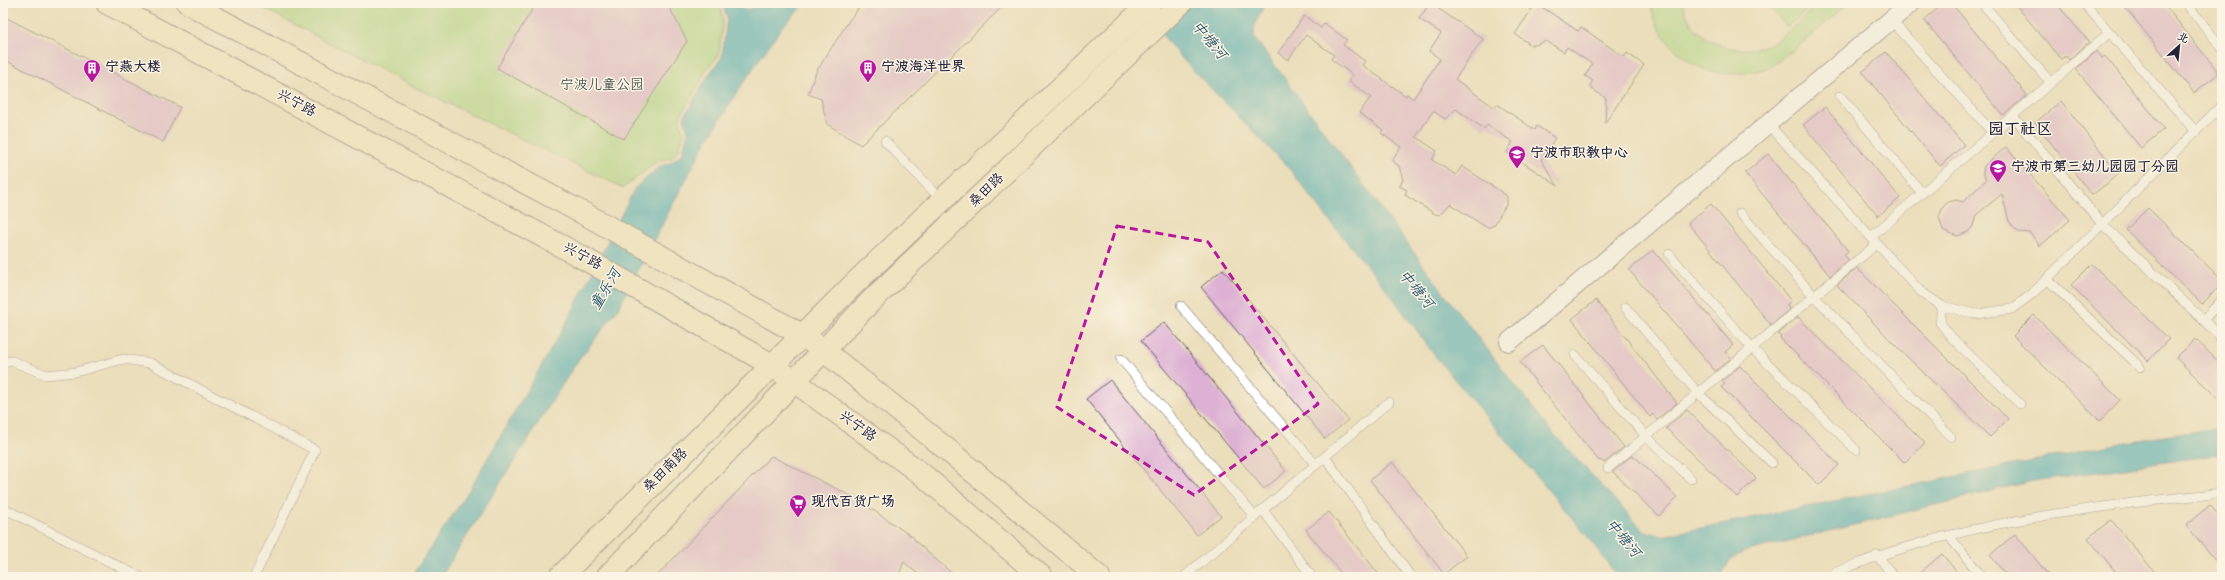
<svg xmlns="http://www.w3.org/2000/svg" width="2225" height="580" font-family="Dekko,'LXGW WenKai TC',sans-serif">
  <rect width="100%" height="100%" fill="#fcf5e5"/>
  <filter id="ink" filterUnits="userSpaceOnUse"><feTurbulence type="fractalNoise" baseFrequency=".025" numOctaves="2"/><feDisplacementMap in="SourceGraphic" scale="8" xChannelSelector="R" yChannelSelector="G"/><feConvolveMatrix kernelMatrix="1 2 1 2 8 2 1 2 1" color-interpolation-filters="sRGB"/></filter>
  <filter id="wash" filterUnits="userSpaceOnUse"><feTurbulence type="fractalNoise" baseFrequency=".012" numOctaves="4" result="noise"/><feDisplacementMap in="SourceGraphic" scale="16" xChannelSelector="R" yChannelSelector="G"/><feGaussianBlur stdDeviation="0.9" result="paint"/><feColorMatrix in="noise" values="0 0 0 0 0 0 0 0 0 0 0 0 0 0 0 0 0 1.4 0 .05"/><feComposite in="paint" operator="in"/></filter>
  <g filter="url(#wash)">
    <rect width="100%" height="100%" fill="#ebdebb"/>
    <g fill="#a8d886" stroke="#657d60">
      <path d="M253,3H715L720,8L723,17L719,55L707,69L679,119L684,134L678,151L671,158L658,161L623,188L404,82Z"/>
      <path d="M1650,3H1682C1685,11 1688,21 1694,27C1714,50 1750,56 1775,41C1791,31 1805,15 1820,3H1848C1826,22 1804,43 1780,60C1753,79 1711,79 1685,58C1666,43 1655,27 1650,3Z"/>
      <path d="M1766,3H1815L1787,27Z"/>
    </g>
    <g fill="#3dabbc" stroke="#30667c">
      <path d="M721,3H733L743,8L751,9L761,3H806L782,27L744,82L706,142L616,312L575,365L441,577H411L468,492L565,325L635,188L659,167L672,162L682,154L688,132L684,117L709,74L722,57L727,17Z"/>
      <path d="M1135,3H1226L1228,5L1266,3L1255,24L1254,37L1456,309L1551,431L1643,530L1661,536L2126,442L2222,427V454L2033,481L1744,552L1730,560L1721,577H1618L1587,536L1438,360L1390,294L1328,219L1287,166L1184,61Z"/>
    </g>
    <g id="blocks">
      <g fill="#ddb1d4">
        <path d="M536,3H667L687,41L624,139L497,68Z"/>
        <path d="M863,3H1006L861,145L827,124L821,99L808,94L816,72L850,19Z"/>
        <path d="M1430,3L1483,39L1455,79L1495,108L1497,104L1535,130L1537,126L1555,138L1541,160L1558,186L1507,152L1513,142L1487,125L1484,129L1456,109L1445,119L1433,111L1416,137L1437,151L1432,160L1456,175L1462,166L1507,196V203L1494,225L1490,227H1486L1450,204L1440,215L1435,214L1405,195L1407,190L1399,186L1403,180L1399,166L1392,161L1401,147L1381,133L1383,130L1359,113L1371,97L1348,81L1353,75L1331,59L1334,55L1306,35L1288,60L1278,53L1304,16L1321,28L1324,23L1347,40L1343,45L1365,61L1362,65L1406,96L1407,94L1413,99L1440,59L1429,51L1441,33L1419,19Z"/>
        <path d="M1536,3L1578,31L1581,27L1624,57L1627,53L1644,65L1605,123L1606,98L1589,87L1593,81L1585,76L1592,64L1567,47L1564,52L1546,41L1535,45H1531L1515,34Z"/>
        <path d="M1944,3H1951L2027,95L2003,115L1924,20Z"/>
        <path d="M2014,3H2056L2089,42L2069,60L2066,56L2061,59Z"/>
        <path d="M2122,3H2163L2219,73L2194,93Z"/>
        <path d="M3,16L180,107L163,142L3,59Z"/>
        <path d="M2097,51L2102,58L2105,56L2164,129L2141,148L2076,69Z"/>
        <path d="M1886,52L1964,145L1940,166L1862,72Z"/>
        <path d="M2061,101L2119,174L2092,195L2035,123Z"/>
        <path d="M1825,107L1900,198L1878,216L1803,125Z"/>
        <path d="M2006,147L2070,220L2040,246L2030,233L2018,232L2013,227L2009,221L2002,194L1976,215L1973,226L1968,232L1957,236L1943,230L1939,217L1943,207L1948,202L1957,200L1963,202L1986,180L1983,173L1984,166Z"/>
        <path d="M1768,154L1848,251L1844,255L1849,260L1830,276L1745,173Z"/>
        <path d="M1711,204L1791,301L1786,305L1790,309L1771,325L1688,223Z"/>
        <path d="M2148,208L2222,280V284L2202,304L2126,230Z"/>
        <path d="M1653,250L1733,345L1725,352L1731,358L1715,371L1629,270Z"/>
        <path d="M2092,264L2169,339L2148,361L2071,285Z"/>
        <path d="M1857,268L2008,419L1990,437L1896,346L1837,285Z"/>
        <path d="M1223,269L1348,420L1325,439L1201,287Z"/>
        <path d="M1596,300L1677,403L1657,419L1653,414L1650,417L1572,319Z"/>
        <path d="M2034,315L2120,400L2100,421L2013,336Z"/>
        <path d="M1798,317L1925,443L1905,463L1780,338L1781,337L1778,334Z"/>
        <path d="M1164,322L1286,471L1264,489L1141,341Z"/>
        <path d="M2195,339L2222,365V402L2176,358Z"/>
        <path d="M1543,345L1624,447L1604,463L1601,460L1599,461L1520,362Z"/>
        <path d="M1740,366L1839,465L1819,485L1721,387L1725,384L1722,381Z"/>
        <path d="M1110,380L1221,516L1197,535L1086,399Z"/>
        <path d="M1687,410L1756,478L1737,497L1666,428Z"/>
        <path d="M771,456L855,498L914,538V540L956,577H921L904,562L898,577H656Z"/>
        <path d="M1631,456H1634L1677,497L1659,516L1613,472Z"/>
        <path d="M1392,462L1467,556L1444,574L1370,480Z"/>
        <path d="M2210,505L2222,520V568L2186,525Z"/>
        <path d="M1329,512L1381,577H1344L1306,530Z"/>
        <path d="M2111,520L2159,577H2120L2088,538Z"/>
        <path d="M2015,534L2050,577H2008L1990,555Z"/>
        <path d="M1942,554L1961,577H1915Z"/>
      </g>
    </g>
  </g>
  <g filter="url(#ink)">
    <use href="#blocks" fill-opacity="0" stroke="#686468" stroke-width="1"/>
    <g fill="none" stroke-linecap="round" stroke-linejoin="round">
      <g stroke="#686468" stroke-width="10">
        <g id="lane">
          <path d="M1982,3L2051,83"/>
          <path d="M2084,3L2196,132"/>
          <path d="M2186,3L2222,48"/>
          <path d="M1891,20L1993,133"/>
          <path d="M1840,96L1922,193"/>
          <path d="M2013,116L2102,224L2222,338"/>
          <path d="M1768,124L1920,291L1942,306L1976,314L2012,309L2032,294L2222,105"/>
          <path d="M885,141L942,200"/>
          <path d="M1740,213L1814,296L1951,437"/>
          <path d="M1871,237L2109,33"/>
          <path d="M1669,254L1752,348L1856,450"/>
          <path d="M2047,279L2140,367"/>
          <path d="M1181,306L1316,465"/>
          <path d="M1942,306L1940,322L1951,337L2020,404"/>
          <path d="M1625,307L1698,393L1772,463"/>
          <path d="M2203,320L2222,300"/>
          <path d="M1575,355L1646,436L1691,479"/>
          <path d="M1121,359L1255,517"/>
          <path d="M3,363L12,361L46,375L76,372L123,359L150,363L315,450L254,577"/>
          <path d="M1325,457L1411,577"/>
          <path d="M1608,468L1877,244"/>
          <path d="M3,508L140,577"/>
          <path d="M1263,510L1312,577"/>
          <path d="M1949,536L1982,577"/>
          <path d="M1877,555L1894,577"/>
          <path d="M1184,577L1389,402"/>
          <path d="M1830,577L1834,573C1956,522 2091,507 2222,493"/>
        </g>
      </g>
      <g stroke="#686468" stroke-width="20">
        <path id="street" d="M1509,342L1911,3"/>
      </g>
      <g stroke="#686468" stroke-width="24">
        <g id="secondary">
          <path d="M107,3L578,255L772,365L923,475L1042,577"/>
          <path d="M188,3L594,219L802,335L823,350L944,447L1099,577"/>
          <path d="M560,577L856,282L1150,3"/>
          <path d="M607,577L869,303L1181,3"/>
        </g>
      </g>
      <use href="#lane" stroke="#fff" stroke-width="9"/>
      <use href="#street" stroke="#fff" stroke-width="18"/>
      <use href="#secondary" stroke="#f7e8c3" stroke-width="22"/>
    </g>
  </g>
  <path d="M0 0H2225V580H0ZM1117,226L1208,242L1318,404L1194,495L1057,407Z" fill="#ebdebb" fill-opacity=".55" fill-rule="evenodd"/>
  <path fill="none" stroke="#b5179e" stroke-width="3" stroke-dasharray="8 5" stroke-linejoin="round" d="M1117,226L1208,242L1318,404L1194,495L1057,407Z"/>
  <defs>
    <g id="building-pin" transform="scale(0.9)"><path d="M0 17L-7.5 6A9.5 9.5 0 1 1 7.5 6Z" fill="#b5179e" stroke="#fcf5e5"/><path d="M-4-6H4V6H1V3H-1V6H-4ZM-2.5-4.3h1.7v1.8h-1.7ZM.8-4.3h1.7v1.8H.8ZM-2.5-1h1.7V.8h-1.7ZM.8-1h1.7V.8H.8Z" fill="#fff"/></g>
    <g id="university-pin" transform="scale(0.9)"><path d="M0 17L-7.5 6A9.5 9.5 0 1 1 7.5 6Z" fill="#b5179e" stroke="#fcf5e5"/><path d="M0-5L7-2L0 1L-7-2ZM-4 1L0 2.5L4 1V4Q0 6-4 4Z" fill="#fff"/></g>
    <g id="school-pin" transform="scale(0.9)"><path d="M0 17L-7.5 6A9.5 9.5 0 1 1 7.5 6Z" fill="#b5179e" stroke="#fcf5e5"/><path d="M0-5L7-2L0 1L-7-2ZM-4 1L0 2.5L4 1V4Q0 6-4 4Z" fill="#fff"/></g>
    <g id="supermarket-pin" transform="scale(0.9)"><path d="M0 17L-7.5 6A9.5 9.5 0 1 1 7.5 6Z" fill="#b5179e" stroke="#fcf5e5"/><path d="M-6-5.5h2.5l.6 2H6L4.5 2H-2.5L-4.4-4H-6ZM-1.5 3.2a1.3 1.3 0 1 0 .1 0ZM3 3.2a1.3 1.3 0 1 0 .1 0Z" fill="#fff"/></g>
  </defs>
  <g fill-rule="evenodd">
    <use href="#building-pin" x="92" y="68"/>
    <use href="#building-pin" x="868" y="68"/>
    <use href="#university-pin" x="1517" y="154"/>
    <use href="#school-pin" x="1998" y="168"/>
    <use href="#supermarket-pin" x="798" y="503"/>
  </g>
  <g text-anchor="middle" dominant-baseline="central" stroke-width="3" stroke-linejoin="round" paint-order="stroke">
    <g font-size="14" font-weight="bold" fill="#22223b" stroke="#fcf5e5" text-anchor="start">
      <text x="105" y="68">宁燕大楼</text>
      <text x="881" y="68">宁波海洋世界</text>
      <text x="1530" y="154">宁波市职教中心</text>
      <text x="2011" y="168">宁波市第三幼儿园园丁分园</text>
      <text x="811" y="503">现代百货广场</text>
    </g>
    <g font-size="14" fill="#4a5952" stroke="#fcf5e5">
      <text x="602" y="86">宁波儿童公园</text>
    </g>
    <g font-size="14" fill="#22223b" stroke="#fcf5e5">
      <text transform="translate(296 104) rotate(28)">兴宁路</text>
      <text transform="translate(987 191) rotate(-44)">桑田路</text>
      <text transform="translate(582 257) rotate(28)">兴宁路</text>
      <text transform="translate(857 427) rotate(36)">兴宁路</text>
      <text transform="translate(666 471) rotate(-45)">桑田南路</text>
    </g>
    <g font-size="15" font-style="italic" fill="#2d596f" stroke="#fcf5e5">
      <text transform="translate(1208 41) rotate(50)">中塘河</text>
      <text transform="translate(607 290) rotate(-59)">童乐河</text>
      <text transform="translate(1415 290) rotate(50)">中塘河</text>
      <text transform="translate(1622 539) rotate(50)">中塘河</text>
    </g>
    <g font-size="16" font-weight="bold" fill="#22223b" stroke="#fcf5e5">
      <text x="2020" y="130">园丁社区</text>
    </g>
  </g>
  <rect width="2225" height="580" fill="none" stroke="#fcf5e5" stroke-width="16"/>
  <g transform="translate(2179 46) rotate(27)" stroke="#fcf5e5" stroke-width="3" paint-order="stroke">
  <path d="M0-3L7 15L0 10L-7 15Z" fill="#22223b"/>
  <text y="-6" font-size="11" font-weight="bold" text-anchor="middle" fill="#22223b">北</text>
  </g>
</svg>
